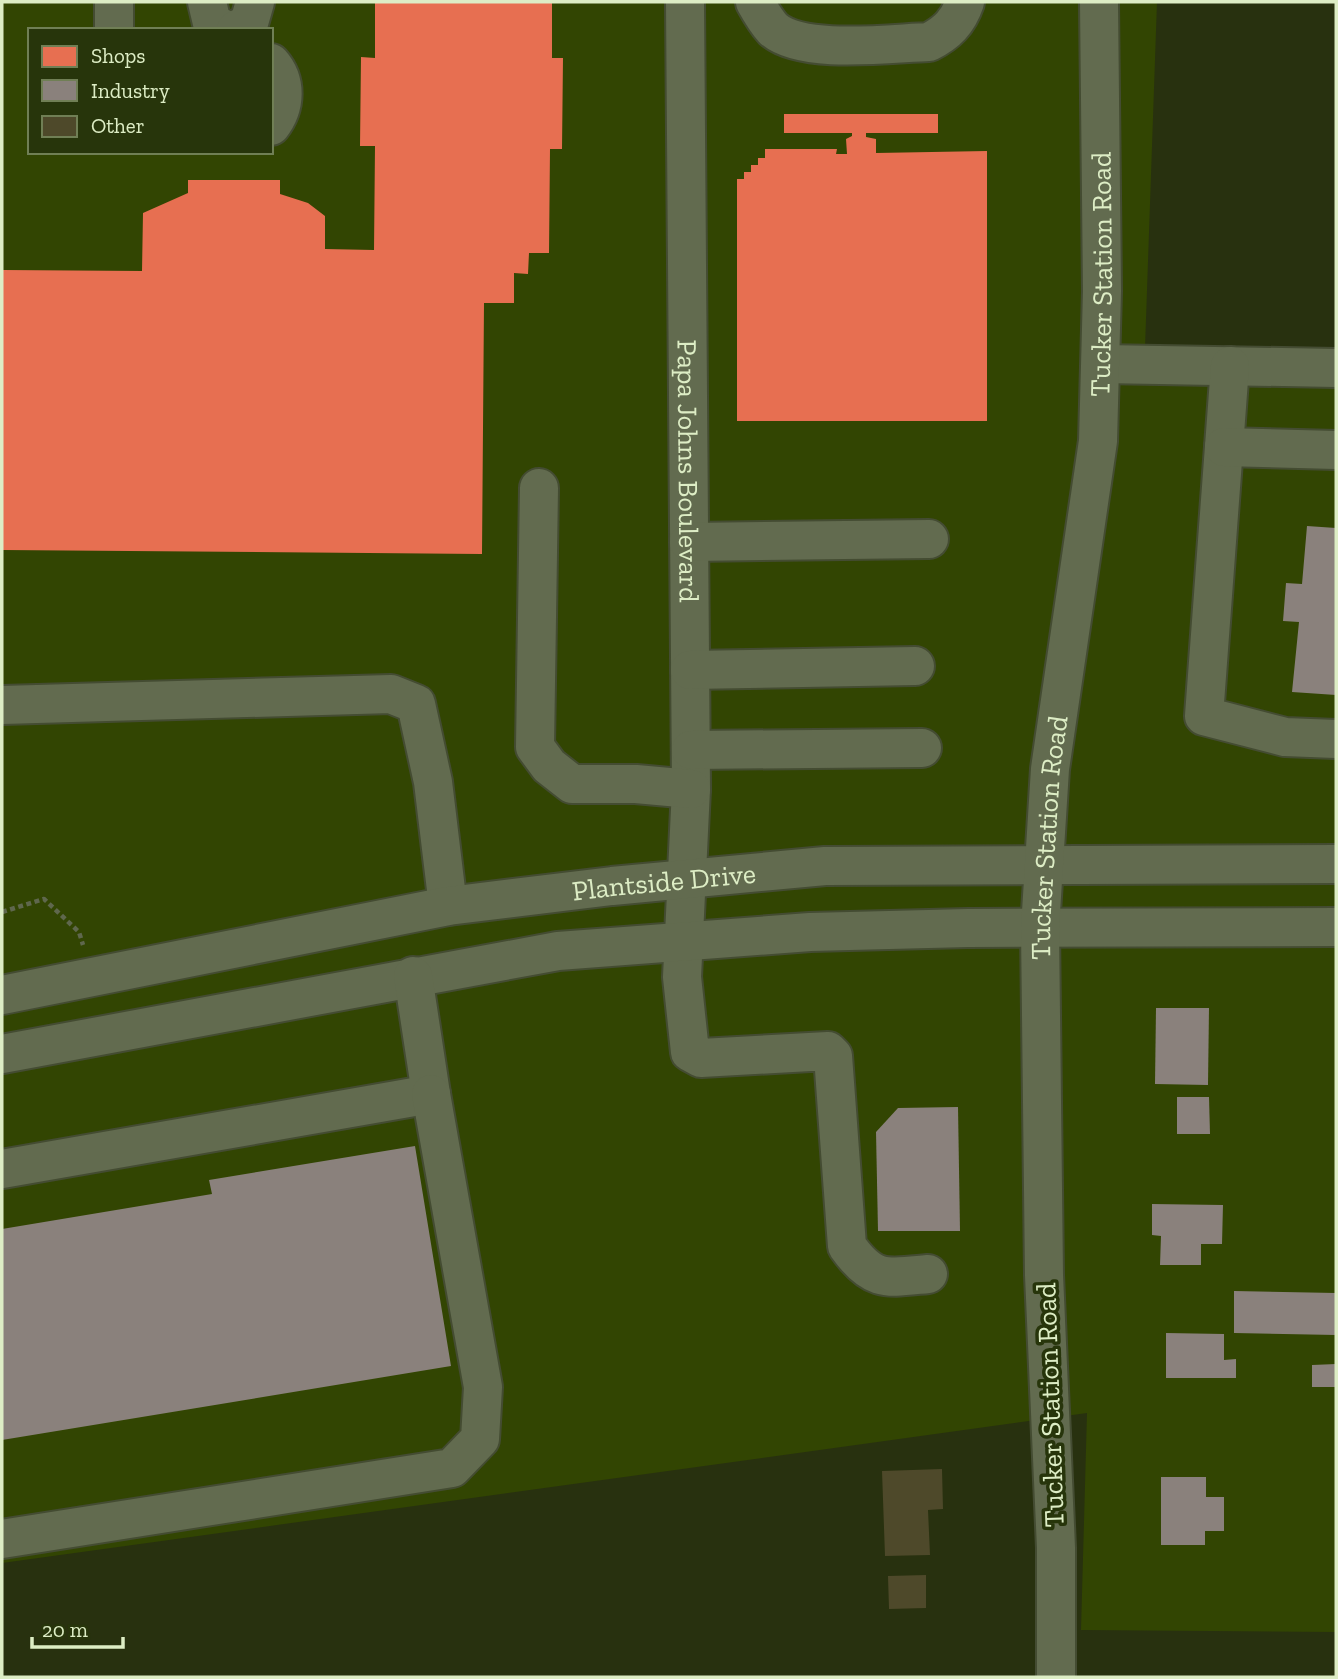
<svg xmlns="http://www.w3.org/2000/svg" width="1338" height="1679" font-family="'Zilla Slab',serif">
  <rect width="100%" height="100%" fill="#28310f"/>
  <path fill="#324502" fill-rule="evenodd" d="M2,2H1157L1145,348L1336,351V1632L1081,1630L1087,1413L2,1563ZM30,30H271V152H30Z"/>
  <g fill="#e76f51">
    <path d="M375,2H552V58H563L562,149H550L549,253H529L528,274L514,273V303H484L482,554L2,550V270L142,271L143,213L188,193V180H280V194L308,203L325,216V249L374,250L375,146H360L361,57L375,58Z"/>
    <path d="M784,114H938V133H866V137L876,139V153L987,151V421H737V179H744V172H751V165H758V158H765V149H837L836,154H847L846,139L852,136V133H784Z"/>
  </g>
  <g fill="#8a817c">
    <path d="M1307,526L1336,528V695L1292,692L1299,622L1283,621L1286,583L1302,584Z"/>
    <path d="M1156,1008H1209L1208,1085L1155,1084Z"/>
    <path d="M1177,1097H1209L1210,1134H1177Z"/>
    <path d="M958,1107L960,1231H878L876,1132L898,1108Z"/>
    <path d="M415,1146L451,1366L2,1440V1229L212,1194L209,1180Z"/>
    <path d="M1152,1204L1223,1205L1222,1244H1201V1265H1160L1161,1236L1152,1235Z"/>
    <path d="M1234,1291L1336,1293V1335L1234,1333Z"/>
    <path d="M1166,1333L1224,1334V1360L1236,1359V1378H1166Z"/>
    <path d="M1336,1364V1387H1312V1365Z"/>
    <path d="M1161,1477H1206V1497H1224V1531H1205V1545H1161Z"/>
  </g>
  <g fill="#4e492a">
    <path d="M942,1469L943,1509L928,1510L930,1555L885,1556L882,1471Z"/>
    <path d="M926,1575V1608L889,1609L888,1576Z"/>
  </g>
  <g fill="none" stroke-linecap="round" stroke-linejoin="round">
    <g stroke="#444c32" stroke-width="42">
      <g id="minor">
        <path d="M207,2L212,23L226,30"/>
        <path id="s1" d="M685,2L691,789L682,977L690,1052L701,1058L828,1051L833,1056L847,1246C873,1283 887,1278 928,1274"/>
        <path d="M755,2C760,11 766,21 773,29C802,55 892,43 929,42C947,33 958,22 965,2"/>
        <path d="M114,30V2"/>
        <path d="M236,30L249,23L255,2"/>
        <path d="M271,63C287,81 286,107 271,126"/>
        <path d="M1102,364L1336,368"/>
        <path d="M1230,366L1204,716L1285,737L1336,739"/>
        <path d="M1224,447L1336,450"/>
        <path d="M539,488L535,747L549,766L572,784H636L691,789"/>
        <path d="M689,542L929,539"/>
        <path d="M690,670L915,666"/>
        <path d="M2,705L391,694L416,704L433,782L448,906"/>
        <path d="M691,750L922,748"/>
        <path id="s2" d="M2,995L448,906L612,886L825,866L1336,864"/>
        <path d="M2,1054L558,951L810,932L968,928L1336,927"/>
        <path d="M2,1169L431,1094L413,976"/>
        <path d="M2,1539L452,1468L480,1439L483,1387L431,1094"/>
        <path id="s3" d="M1056,1677V1548L1044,1275L1040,928L1050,769L1098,441L1102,291L1099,2"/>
      </g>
    </g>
    <path stroke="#5f674d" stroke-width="4.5" stroke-dasharray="5 3.5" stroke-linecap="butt" d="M2,912L44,899L79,932L83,945"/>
    <use href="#minor" stroke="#626b4f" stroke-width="38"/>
  </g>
  <g text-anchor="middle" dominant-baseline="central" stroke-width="7" stroke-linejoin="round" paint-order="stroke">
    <g font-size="28" fill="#ddedc5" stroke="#27350b">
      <text stroke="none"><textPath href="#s3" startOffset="1407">Tucker Station Road</textPath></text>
      <text stroke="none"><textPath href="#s1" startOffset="469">Papa Johns Boulevard</textPath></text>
      <text stroke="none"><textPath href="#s3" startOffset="840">Tucker Station Road</textPath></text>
      <text stroke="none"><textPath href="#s2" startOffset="672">Plantside Drive</textPath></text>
      <text transform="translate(1050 1405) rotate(-92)">Tucker Station Road</text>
    </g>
  </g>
  <rect width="1338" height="1679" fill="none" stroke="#ddedc5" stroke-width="7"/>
  <rect x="28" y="28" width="245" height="126" fill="#27350b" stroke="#707f55" stroke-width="2"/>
  <rect x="42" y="46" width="35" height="21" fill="#e76f51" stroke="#707f55" stroke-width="2"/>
  <text x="91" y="63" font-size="21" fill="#ddedc5">Shops</text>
  <rect x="42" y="80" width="35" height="21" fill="#8a817c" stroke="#707f55" stroke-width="2"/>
  <text x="91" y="98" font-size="21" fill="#ddedc5">Industry</text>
  <rect x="42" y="116" width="35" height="21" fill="#4e492a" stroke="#707f55" stroke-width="2"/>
  <text x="91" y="133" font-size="21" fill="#ddedc5">Other</text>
  <path d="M32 1637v10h91v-10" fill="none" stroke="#ddedc5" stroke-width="3.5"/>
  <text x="42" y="1637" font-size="21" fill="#ddedc5" stroke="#27350b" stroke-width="5" paint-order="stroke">20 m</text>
</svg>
